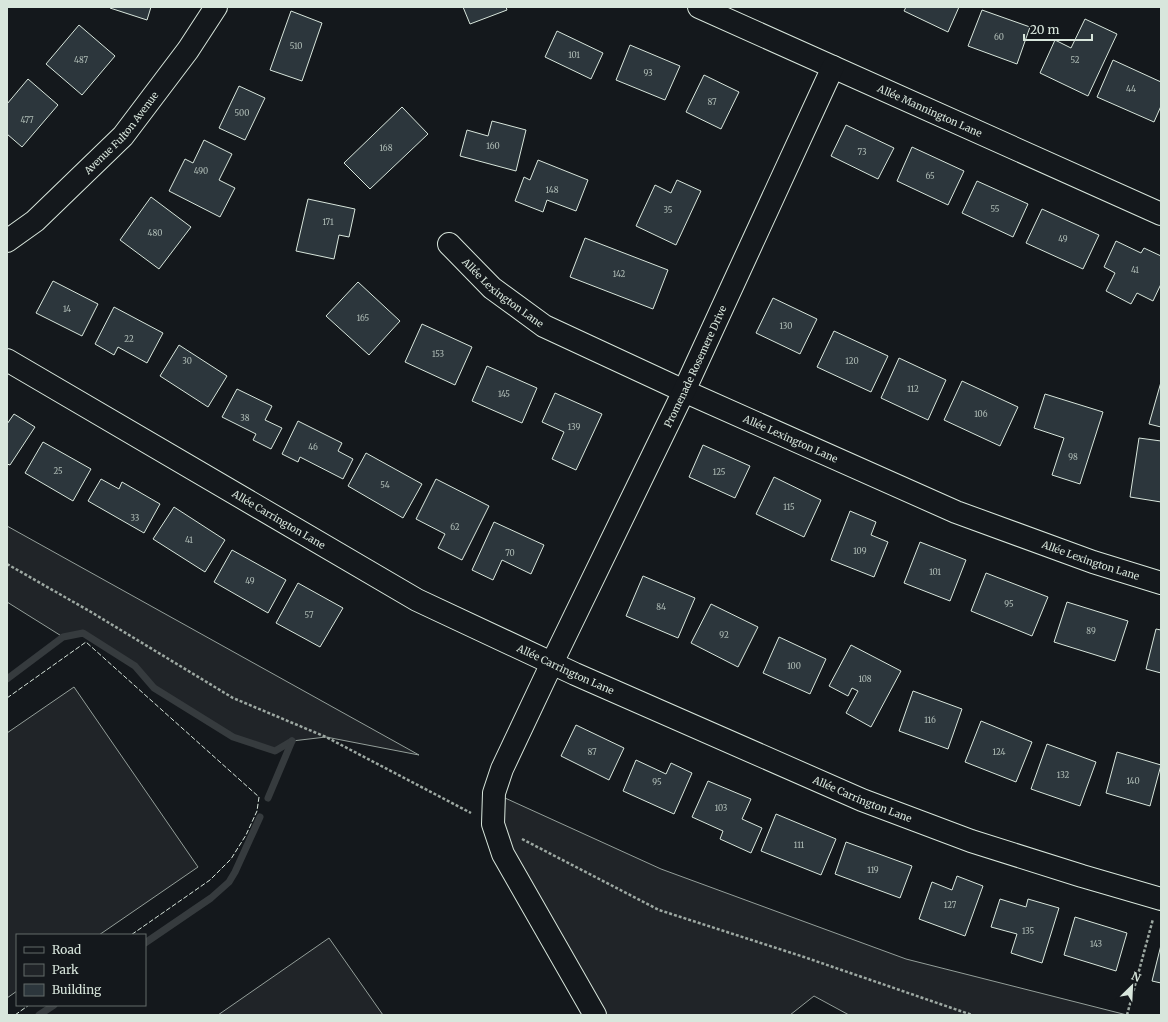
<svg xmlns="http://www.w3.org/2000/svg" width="1168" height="1022" font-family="Merriweather,serif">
  <rect width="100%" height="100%" fill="#14181c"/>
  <g fill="#202428" stroke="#939e99">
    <path d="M7,526L419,755L326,737L292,741L275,751L233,737L154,688L135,666L83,633L63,637L7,602Z"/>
    <path d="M74,687L198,867L99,935H17V991L7,998V733Z"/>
    <path d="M494,793L661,869L906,959L1127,1015H849L814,996L790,1015H595L503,854Z"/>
    <path d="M329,938L383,1015H218Z"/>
  </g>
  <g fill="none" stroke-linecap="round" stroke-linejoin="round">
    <g stroke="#363b3e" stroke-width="7">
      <path d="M7,679L63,637L83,633L135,666L154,688L233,737L275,751L292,741"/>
      <path d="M268,798L292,741"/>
      <path d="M145,943L211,898L229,882L235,872L260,817"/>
      <path d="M39,1015L54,1005"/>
    </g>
  </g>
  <g fill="#2c363c" stroke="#d8e6dc">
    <path d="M110,7H151L147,20L110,8Z"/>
    <path d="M463,7H506L507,10L470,24Z"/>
    <path d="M906,7H959L948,32L904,11Z"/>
    <path d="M982,10L1030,27L1017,64L968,46Z"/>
    <path d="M291,11L322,23L302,81L270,70Z"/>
    <path d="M1085,19L1117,34L1088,96L1040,73L1055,40L1071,48Z"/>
    <path d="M79,25L115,56L82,95L46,64Z"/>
    <path d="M557,31L603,53L591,79L545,57Z"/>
    <path d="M630,45L680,66L665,100L616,80Z"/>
    <path d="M1113,60L1161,82V106L1154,122L1097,97Z"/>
    <path d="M704,75L739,92L721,129L686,112Z"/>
    <path d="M28,79L58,105L22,147L7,134V104Z"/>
    <path d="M239,86L265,98L245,140L219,128Z"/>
    <path d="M402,107L428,134L370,189L344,163Z"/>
    <path d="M492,121L526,130L516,171L460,156L467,130L488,136Z"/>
    <path d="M846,125L894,148L878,179L831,156Z"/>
    <path d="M204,140L232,154L219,180L235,188L220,217L169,191L185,159L193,163Z"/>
    <path d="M912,147L964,171L948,205L897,181Z"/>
    <path d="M538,160L588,180L576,211L547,200L543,212L515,201L524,177L530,180Z"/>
    <path d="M677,180L701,191L676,245L636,226L655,185L671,193Z"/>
    <path d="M977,181L1028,204L1013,237L962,213Z"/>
    <path d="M151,197L191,227L159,269L120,240Z"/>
    <path d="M308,199L355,209L349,237L339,235L334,259L296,251Z"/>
    <path d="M1042,209L1099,235L1083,269L1026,243Z"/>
    <path d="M585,238L668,270L653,309L570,277Z"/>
    <path d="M1116,241L1141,253L1144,248L1161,256V284L1153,301L1137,293L1131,304L1106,291L1115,273L1104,267Z"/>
    <path d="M53,281L98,304L82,336L36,313Z"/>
    <path d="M358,282L400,321L369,355L326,316Z"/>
    <path d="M773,298L817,319L800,354L756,333Z"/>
    <path d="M114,307L163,333L147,363L118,347L114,355L95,344Z"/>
    <path d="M422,324L472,347L455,385L405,362Z"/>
    <path d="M834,331L888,356L871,392L817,367Z"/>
    <path d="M179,345L227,376L208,407L160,376Z"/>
    <path d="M899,358L946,380L928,420L881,398Z"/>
    <path d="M487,366L537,388L522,423L472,401Z"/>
    <path d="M962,381L1018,407L1000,446L944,420Z"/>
    <path d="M1161,382V427L1149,424Z"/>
    <path d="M237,389L272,406L265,420L282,428L271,449L253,440L256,434L222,417Z"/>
    <path d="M555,393L602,414L576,470L552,459L564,432L542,422Z"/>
    <path d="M1045,394L1103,412L1080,484L1052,475L1064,438L1034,428Z"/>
    <path d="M14,414L35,427L10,465L7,464V424Z"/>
    <path d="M298,421L342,443L338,451L353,459L343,479L300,457L298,462L282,454Z"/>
    <path d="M1139,438L1161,441V502L1130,497Z"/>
    <path d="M43,442L91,469L73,501L25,473Z"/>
    <path d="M703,445L750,466L735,498L689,477Z"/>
    <path d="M366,453L422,484L403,518L348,486Z"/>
    <path d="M774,477L821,500L804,537L756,514Z"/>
    <path d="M101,479L119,489L122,482L160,504L144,533L88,501Z"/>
    <path d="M436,479L489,506L462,560L438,548L445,534L416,519Z"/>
    <path d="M174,507L225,540L205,572L153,539Z"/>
    <path d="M850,511L876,522L871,535L888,542L874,577L831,560Z"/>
    <path d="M494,522L544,545L531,574L502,560L493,580L472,570Z"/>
    <path d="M920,542L966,560L950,601L904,583Z"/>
    <path d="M232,550L286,580L268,613L214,582Z"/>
    <path d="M986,573L1048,597L1032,636L971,611Z"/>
    <path d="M643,576L695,598L678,638L626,616Z"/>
    <path d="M298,583L343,608L320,647L276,623Z"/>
    <path d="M1067,602L1128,621L1115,661L1054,642Z"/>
    <path d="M711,604L758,627L738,667L691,643Z"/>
    <path d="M1156,629L1161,630V673L1146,669Z"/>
    <path d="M779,637L826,659L810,694L763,673Z"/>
    <path d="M851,645L901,671L871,727L846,713L858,691L852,688L848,696L829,686Z"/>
    <path d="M913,691L962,709L948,749L899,731Z"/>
    <path d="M981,721L1032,742L1016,782L965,762Z"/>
    <path d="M576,725L624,748L609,780L561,756Z"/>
    <path d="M1047,744L1096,762L1080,806L1031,789Z"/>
    <path d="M1117,752L1161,765L1150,806L1106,793Z"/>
    <path d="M636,760L666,774L671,763L692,773L674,814L623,791Z"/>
    <path d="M708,781L751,799L742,819L762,828L751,853L720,839L723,831L692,817Z"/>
    <path d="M776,814L836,839L821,875L761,851Z"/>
    <path d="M846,842L912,866L900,898L835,874Z"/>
    <path d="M957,876L983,886L965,936L919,919L932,882L952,890Z"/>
    <path d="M1000,899L1026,907L1028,899L1059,908L1042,963L1011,953L1017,934L991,927Z"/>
    <path d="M1075,917L1127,933L1116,971L1064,955Z"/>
    <path d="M1161,945V983L1152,981Z"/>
  </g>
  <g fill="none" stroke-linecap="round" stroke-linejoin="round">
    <g stroke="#d8e6dc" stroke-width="24">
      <g id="minor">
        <path id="s1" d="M699,7L1161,214"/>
        <path id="s2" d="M7,241L35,221L123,136L188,50L216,7"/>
        <path id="s3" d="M449,244L492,288L544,326L684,391L956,512L1093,562L1161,583"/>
        <path id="s4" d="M7,360L417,600L575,674L862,800L971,841L1082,876L1161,899"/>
        <path id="s5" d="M595,1015L503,854L493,824L494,793L502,769L552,663L684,391L833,67"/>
      </g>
    </g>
    <g stroke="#9da8a2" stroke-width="2.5" stroke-dasharray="3 2" stroke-linecap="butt">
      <path d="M7,564L91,612L233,698L326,737L471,813"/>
      <path d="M522,839L659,910L804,957L972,1015"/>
      <path d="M1127,1015L1153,919"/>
    </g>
    <use href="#minor" stroke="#14181c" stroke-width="22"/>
    <g stroke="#d8e6dc" stroke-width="1" stroke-dasharray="5 2" stroke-linecap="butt">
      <path d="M7,698L86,642L259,797L257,811L246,835L231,859L210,880L131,935"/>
      <path d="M15,1015L29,1005"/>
    </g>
  </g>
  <g text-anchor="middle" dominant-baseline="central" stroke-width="3" stroke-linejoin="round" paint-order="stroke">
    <g font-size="8" fill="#adbab4">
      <text x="999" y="37">60</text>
      <text x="296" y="46">510</text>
      <text x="574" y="55">101</text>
      <text x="81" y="60">487</text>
      <text x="1075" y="60">52</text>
      <text x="648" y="73">93</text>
      <text x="1131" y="89">44</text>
      <text x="712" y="102">87</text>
      <text x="242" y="113">500</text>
      <text x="27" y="120">477</text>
      <text x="493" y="146">160</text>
      <text x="386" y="148">168</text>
      <text x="862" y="152">73</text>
      <text x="201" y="171">490</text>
      <text x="930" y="176">65</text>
      <text x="552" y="190">148</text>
      <text x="995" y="209">55</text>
      <text x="668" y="210">35</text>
      <text x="328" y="222">171</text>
      <text x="155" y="233">480</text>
      <text x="1063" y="239">49</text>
      <text x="1135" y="270">41</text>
      <text x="619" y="274">142</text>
      <text x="67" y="309">14</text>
      <text x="363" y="318">165</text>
      <text x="786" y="326">130</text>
      <text x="129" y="339">22</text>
      <text x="438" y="354">153</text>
      <text x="187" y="361">30</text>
      <text x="852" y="361">120</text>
      <text x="913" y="389">112</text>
      <text x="504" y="394">145</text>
      <text x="981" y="414">106</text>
      <text x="245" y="418">38</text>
      <text x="574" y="427">139</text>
      <text x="313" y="447">46</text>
      <text x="1073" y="457">98</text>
      <text x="58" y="471">25</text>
      <text x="719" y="472">125</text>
      <text x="385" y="485">54</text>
      <text x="789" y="507">115</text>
      <text x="135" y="518">33</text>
      <text x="455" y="527">62</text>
      <text x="189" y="540">41</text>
      <text x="860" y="551">109</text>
      <text x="510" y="553">70</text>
      <text x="935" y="572">101</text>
      <text x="250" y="581">49</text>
      <text x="1009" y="604">95</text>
      <text x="661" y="607">84</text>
      <text x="309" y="615">57</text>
      <text x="1091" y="631">89</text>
      <text x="724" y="635">92</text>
      <text x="794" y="666">100</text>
      <text x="865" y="679">108</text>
      <text x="930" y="720">116</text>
      <text x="592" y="752">87</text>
      <text x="999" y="752">124</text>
      <text x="1063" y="775">132</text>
      <text x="1133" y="781">140</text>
      <text x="657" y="782">95</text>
      <text x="721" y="808">103</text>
      <text x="799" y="845">111</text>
      <text x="873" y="870">119</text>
      <text x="950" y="905">127</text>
      <text x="1028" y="931">135</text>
      <text x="1096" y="944">143</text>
    </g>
    <g font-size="10" fill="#d8e6dc" stroke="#14181c">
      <text stroke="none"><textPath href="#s1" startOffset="253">Allée Mannington Lane</textPath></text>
      <text stroke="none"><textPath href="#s2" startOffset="158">Avenue Fulton Avenue</textPath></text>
      <text stroke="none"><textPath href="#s3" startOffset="73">Allée Lexington Lane</textPath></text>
      <text stroke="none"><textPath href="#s5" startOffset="720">Promenade Rosemere Drive</textPath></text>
      <text stroke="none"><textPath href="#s3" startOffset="397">Allée Lexington Lane</textPath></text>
      <text stroke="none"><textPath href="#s4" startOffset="315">Allée Carrington Lane</textPath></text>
      <text stroke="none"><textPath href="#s3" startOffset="721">Allée Lexington Lane</textPath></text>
      <text stroke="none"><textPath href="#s4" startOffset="639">Allée Carrington Lane</textPath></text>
      <text stroke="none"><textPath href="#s4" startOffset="963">Allée Carrington Lane</textPath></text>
    </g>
  </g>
  <rect width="1168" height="1022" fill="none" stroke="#d8e6dc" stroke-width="16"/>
  <rect x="16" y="934" width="130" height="72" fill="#14181c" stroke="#626a69"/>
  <rect x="24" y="947" width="20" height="6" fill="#14181c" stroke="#626a69"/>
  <text x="52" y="954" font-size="12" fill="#d8e6dc">Road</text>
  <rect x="24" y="964" width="20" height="12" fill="#202428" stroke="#626a69"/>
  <text x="52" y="974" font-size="12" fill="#d8e6dc">Park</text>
  <rect x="24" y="984" width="20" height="12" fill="#2c363c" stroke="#626a69"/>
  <text x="52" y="994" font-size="12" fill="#d8e6dc">Building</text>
  <g transform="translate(1132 986) rotate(24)" stroke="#14181c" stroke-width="3" paint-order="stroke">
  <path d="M0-3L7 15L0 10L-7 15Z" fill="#d8e6dc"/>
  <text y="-6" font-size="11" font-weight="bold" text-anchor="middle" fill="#d8e6dc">N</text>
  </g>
  <path d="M1024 34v6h68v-6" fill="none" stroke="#d8e6dc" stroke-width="2"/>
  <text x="1030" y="34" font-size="12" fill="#d8e6dc" stroke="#14181c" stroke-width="3" paint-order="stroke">20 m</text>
</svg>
